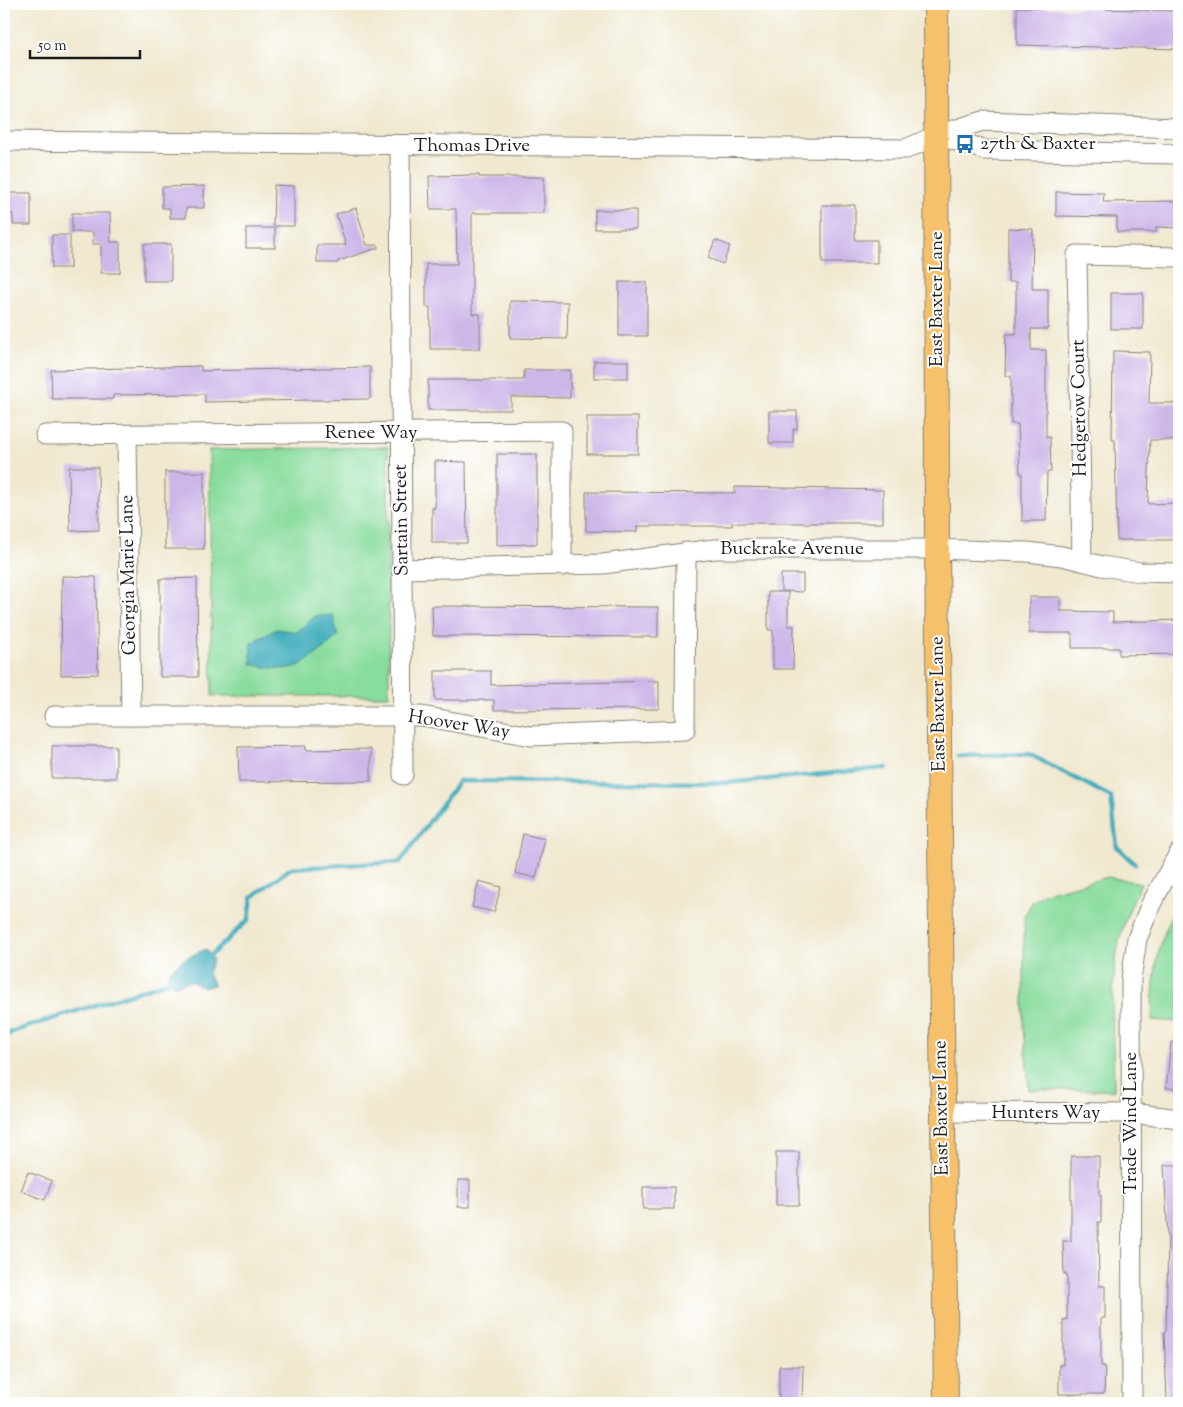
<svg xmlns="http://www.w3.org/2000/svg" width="1183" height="1407" font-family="'Sorts Mill Goudy',serif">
  <rect width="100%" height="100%" fill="#fff"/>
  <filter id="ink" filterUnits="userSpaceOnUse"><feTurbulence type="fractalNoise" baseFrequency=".02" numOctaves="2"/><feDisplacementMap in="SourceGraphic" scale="10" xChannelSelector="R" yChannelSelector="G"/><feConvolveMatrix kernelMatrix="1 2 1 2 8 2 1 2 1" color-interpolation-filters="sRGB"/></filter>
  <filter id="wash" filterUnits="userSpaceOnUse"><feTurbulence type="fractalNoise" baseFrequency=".0096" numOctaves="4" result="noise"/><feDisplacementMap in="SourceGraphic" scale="20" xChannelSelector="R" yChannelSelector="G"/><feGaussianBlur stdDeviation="1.12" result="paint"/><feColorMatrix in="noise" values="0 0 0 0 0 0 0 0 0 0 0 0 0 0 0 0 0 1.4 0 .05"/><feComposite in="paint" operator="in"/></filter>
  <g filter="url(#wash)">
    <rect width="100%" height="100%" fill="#f0e9d0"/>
    <g fill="#88dc9d" stroke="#527c5c">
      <path d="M388,447L389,696H212L209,450Z"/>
      <path d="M1108,877L1141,883C1131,905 1121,927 1117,952C1109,997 1114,1045 1114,1090H1029L1024,1027V916L1033,901L1045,893Z"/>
      <path d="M1179,899V1022L1152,1020C1153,974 1157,940 1179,899Z"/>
    </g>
    <g fill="#3dabbc" stroke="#2c646c">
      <path d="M333,615L338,636C303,665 299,676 251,664V643L277,629L297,632L315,616Z"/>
      <path d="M206,949L213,960L208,973L214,985L204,988L190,981L174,986L166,978C173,962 190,956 206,949Z"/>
    </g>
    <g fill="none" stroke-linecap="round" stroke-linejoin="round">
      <g stroke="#3dabbc" stroke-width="4.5">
        <path d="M958,756L1029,754L1111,797L1117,847L1135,864"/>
        <path d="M207,959L249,919L252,897L291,868L400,862L459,781L726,783L886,768"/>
        <path d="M4,1039L11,1032L174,980"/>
      </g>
    </g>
    <g id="blocks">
      <g fill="#cdb7e9">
        <path d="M1017,7L1179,11V49L1017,45Z"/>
        <path d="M479,175V177H544V213H472V314H480V349H430V307H426V264H457L456,209H430L429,176Z"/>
        <path d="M274,185L294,186V226H273Z"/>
        <path d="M204,186V208H186V218H170V208H162V187Z"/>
        <path d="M1056,192L1104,193L1103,202L1179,201V228L1156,227V232H1117V217L1056,216Z"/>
        <path d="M4,193H31V225H13V214L4,213Z"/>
        <path d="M822,205H855V240H877V263H822Z"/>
        <path d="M356,208L367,245H378V248L338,261V263H317V245H346L336,214Z"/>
        <rect x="595" y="210" width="41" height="19"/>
        <path d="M72,213H110L111,242H120V273H101V244H93V232H72Z"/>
        <rect x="246" y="228" width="29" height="20"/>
        <path d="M1008,228L1033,229L1032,289H1048V329H1031V350H1046V437H1050L1051,472H1047L1046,521H1022V473H1020L1018,424H1011V376H1005L1006,334H1016V282H1008Z"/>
        <rect x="52" y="235" width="18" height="33"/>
        <path d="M715,240L730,246L723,264L708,258Z"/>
        <rect x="144" y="244" width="27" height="37"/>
        <rect x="619" y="282" width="28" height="54"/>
        <rect x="1111" y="293" width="32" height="36"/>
        <path d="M510,301L568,302L567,339L510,338Z"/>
        <path d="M1113,351L1150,352L1149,403H1179V440H1150L1148,504L1179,503V540H1117L1115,440H1112Z"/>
        <rect x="594" y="361" width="34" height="17"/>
        <path d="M201,366V371L370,367V399L205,402V394L113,395V399H52L51,370Z"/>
        <path d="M524,370H570V398L511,397V410H428V380H524Z"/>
        <path d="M769,411H797V429H793V443H769Z"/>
        <rect x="587" y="417" width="51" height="37"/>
        <path d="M497,454H537V544L497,545Z"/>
        <path d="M435,461L466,462L467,543H432V508H435Z"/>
        <path d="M69,467H98L99,530L70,531Z"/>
        <rect x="165" y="472" width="39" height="77"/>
        <path d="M735,487L883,490V523H732V526H637V532L586,531V492L735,493Z"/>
        <path d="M781,574H803V592L781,591Z"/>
        <path d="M62,576L96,577L98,674L61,675Z"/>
        <path d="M197,578L198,677H160V579Z"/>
        <path d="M768,592H788V626H794L793,669H773V630H768Z"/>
        <path d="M1029,597H1060V611L1113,612V622L1179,620V654L1119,655V648H1072V633H1029Z"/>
        <path d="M432,606L658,607V637L433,636Z"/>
        <path d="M435,671H491V685L659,681V709L494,710V700H435Z"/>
        <rect x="52" y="746" width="64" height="32"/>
        <path d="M306,746V750L371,749V781L239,782L238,747Z"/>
        <path d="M523,834L545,839L536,878L515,873Z"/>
        <path d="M479,881L501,887L494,912L472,907Z"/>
        <path d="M1171,1042H1179V1089L1166,1088Z"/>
        <rect x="776" y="1152" width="23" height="53"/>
        <path d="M1071,1156H1099V1195H1101V1222H1098L1099,1286H1105V1318H1101V1366H1105L1104,1394H1059V1365H1063V1320H1067V1274H1064L1063,1241H1071Z"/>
        <path d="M1164,1165H1179V1400H1167L1164,1332H1166L1168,1240Z"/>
        <path d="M28,1172L52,1181L45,1200L21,1191Z"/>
        <rect x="458" y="1180" width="12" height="27"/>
        <rect x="643" y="1187" width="31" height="22"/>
        <path d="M779,1366H803L802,1403H779Z"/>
      </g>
    </g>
  </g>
  <g filter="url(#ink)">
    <use href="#blocks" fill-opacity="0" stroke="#868276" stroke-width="1"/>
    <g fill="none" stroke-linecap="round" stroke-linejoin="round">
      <g stroke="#868276" stroke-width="21">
        <g id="minor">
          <path d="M937,135L985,150L1179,154"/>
          <path d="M4,141L906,149L937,135L983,121L1179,128"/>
          <path d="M400,145L403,775"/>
          <path d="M45,435L562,431V566"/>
          <path d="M127,435L131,716"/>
          <path d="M1082,561L1077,255L1179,257"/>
          <path d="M403,569L603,564L714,549H933L1027,552L1062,556L1102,566L1140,572L1179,573"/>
          <path d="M54,716H422L531,736L685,730L686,552"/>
          <path d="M942,1112L1131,1113L1179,1119"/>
          <path d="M1132,1403L1131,979L1137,939L1151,904L1179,853"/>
        </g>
      </g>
      <g stroke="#868276" stroke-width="26">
        <path id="major" d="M936,4L937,550L946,1403"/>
      </g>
      <use href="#minor" stroke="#fff" stroke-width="19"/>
      <use href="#major" stroke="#f6c16b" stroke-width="24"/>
    </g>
  </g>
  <defs>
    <g id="bus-bare" transform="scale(1.5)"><path d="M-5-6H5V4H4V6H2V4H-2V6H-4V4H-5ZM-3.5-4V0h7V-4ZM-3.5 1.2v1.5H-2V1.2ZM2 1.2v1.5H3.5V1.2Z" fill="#1f6fb2" stroke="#fff" stroke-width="2.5" paint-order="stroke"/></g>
  </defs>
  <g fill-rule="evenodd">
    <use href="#bus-bare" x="965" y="144"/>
  </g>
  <g text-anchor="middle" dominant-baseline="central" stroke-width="4" stroke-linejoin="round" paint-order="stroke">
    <g font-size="19" fill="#1c1c1c" stroke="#fff" text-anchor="start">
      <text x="980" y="144">27th &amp; Baxter</text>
    </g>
    <g font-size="19" fill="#1c1c1c" stroke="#fff">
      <text x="472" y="146">Thomas Drive</text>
      <text transform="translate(937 299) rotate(-90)">East Baxter Lane</text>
      <text transform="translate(1080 408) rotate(-91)">Hedgerow Court</text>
      <text x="371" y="433">Renee Way</text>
      <text transform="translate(402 520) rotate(-91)">Sartain Street</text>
      <text x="792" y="549">Buckrake Avenue</text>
      <text transform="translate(129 575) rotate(-91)">Georgia Marie Lane</text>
      <text transform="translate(939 704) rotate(-91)">East Baxter Lane</text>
      <text transform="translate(459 725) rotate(9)">Hoover Way</text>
      <text transform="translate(942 1108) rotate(-91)">East Baxter Lane</text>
      <text x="1046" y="1113">Hunters Way</text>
      <text transform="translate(1131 1123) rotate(-90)">Trade Wind Lane</text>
    </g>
  </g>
  <rect width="1183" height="1407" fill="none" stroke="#fff" stroke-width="20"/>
  <path d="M30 50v8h110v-8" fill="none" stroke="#1c1c1c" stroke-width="2.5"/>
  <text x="38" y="50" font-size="15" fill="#1c1c1c" stroke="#ffffff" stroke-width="4" paint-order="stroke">50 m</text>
</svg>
